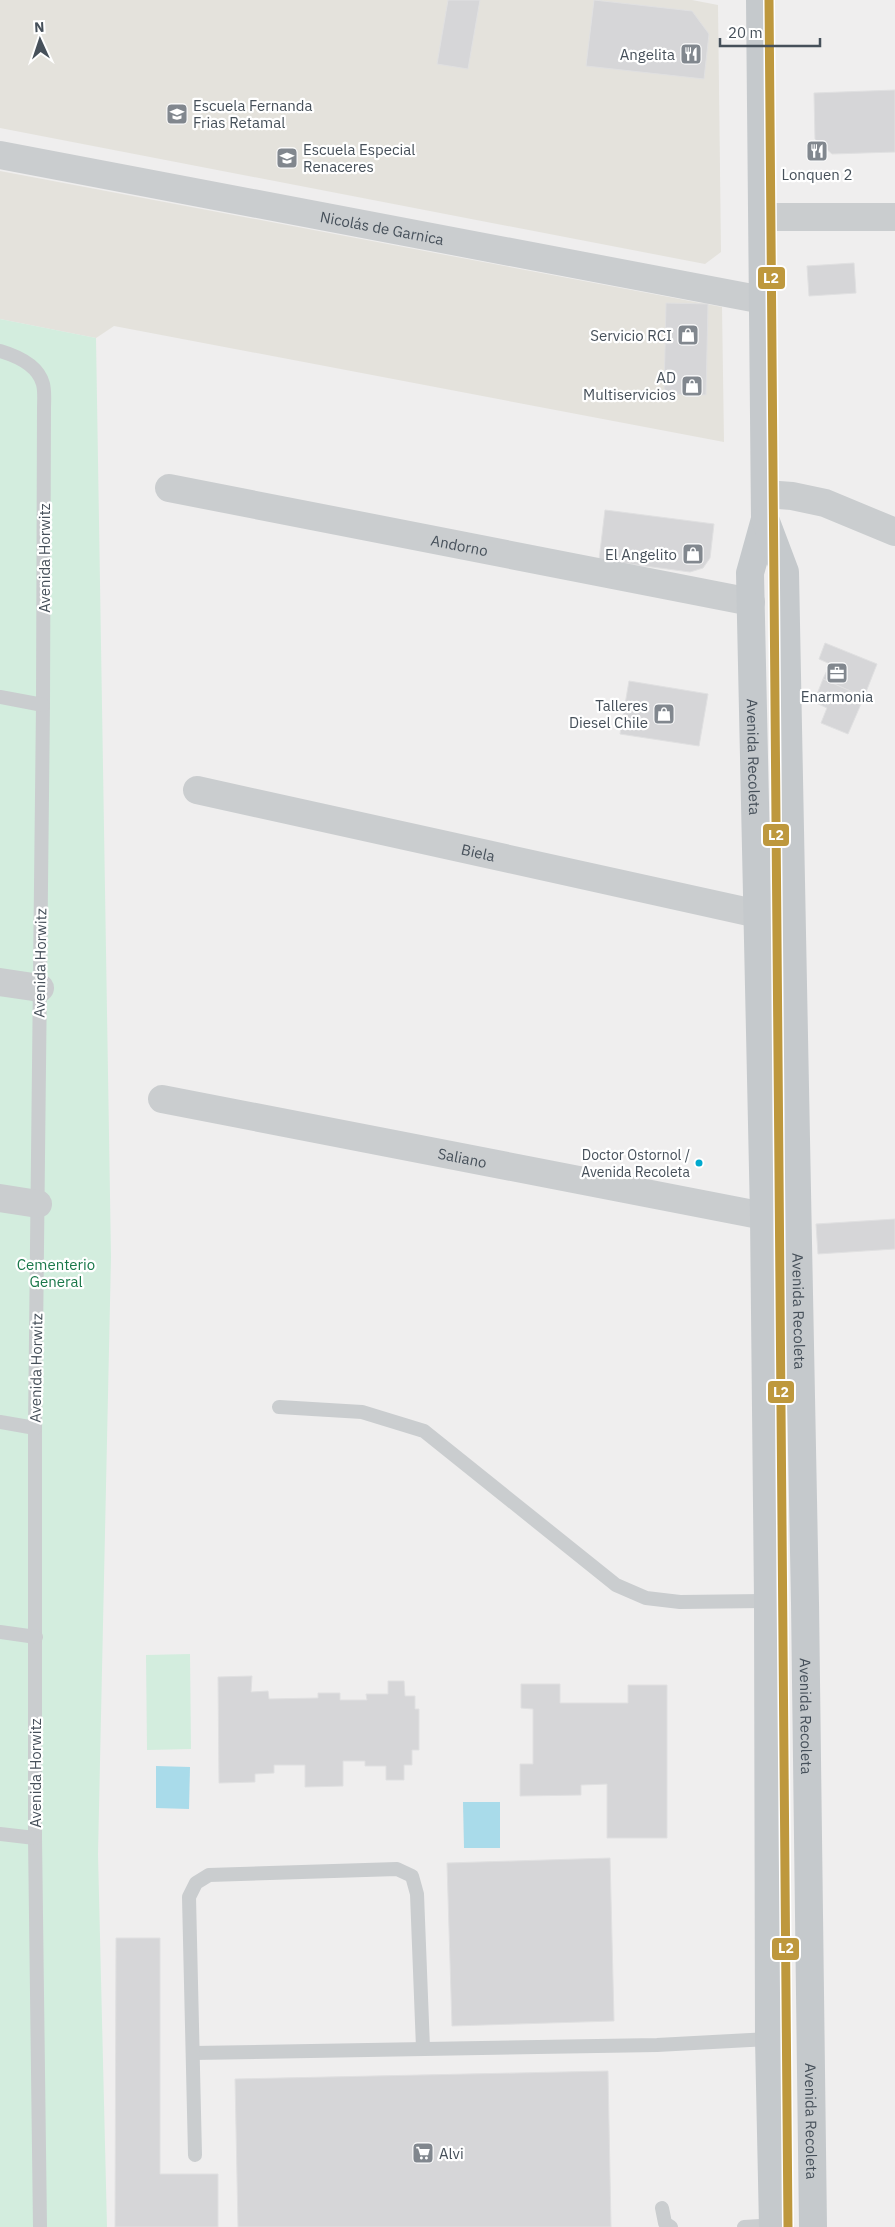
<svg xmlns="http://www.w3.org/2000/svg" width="895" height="2227" font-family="'IBM Plex Sans',sans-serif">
  <rect width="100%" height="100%" fill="#efeeee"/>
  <g fill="#e4e2dc">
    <path d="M0,0H692L718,5L721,252L705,264L0,128Z"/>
    <path d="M0,171L722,307L724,442L114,326L96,338L0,319Z"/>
  </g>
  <g fill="#d3edde">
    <path d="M0,319L96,338L111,1257L98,1854L107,2227H0Z"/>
    <path d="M190,1654L191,1749L147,1750L146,1655Z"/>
  </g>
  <g fill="#a9dbea">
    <path d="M156,1766L190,1767L189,1809L156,1808Z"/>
    <path d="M463,1802H500V1848H464Z"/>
  </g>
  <g fill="#d6d6d8" stroke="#e0e0e1">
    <path d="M448,0H480L468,69L437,64Z"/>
    <path d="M594,0L692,11L709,34L704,79L586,66Z"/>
    <path d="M895,90V152L832,154L815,139L814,93Z"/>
    <path d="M854,263L856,293L809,296L807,266Z"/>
    <path d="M666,303L708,304L706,395L664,394Z"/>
    <path d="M605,510L714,524L710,558L703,568L690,572L599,560Z"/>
    <path d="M825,643L877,664L864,697L823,679L830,664L819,659Z"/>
    <path d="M823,679L864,697L848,734L821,723L827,708L814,702Z"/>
    <path d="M629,681L708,694L699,746L620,734Z"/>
    <path d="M895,1219V1249L818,1254L816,1224Z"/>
    <path d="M252,1676L251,1692L268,1691L269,1699L318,1698V1693H340V1700H367L366,1694H388V1681H404L405,1696H415V1709H419V1750H412V1765H404V1780H386V1766H365V1761H343V1786L305,1787V1765H274V1773L255,1774V1782L219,1783L218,1677Z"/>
    <path d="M521,1684H560V1703H628V1685H667V1838H607V1784L581,1785V1795L520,1796V1764H533V1709L521,1708Z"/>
    <path d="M610,1858L614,2021L452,2026L447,1863Z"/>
    <path d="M116,1938H160V2174H218V2227H115Z"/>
    <path d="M608,2071L611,2227H238L235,2079Z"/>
  </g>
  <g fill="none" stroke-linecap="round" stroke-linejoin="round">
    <g stroke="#cacdcf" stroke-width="14">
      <path d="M0,351C17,356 38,365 43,384C45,392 44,401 44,409L43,705L35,1428V1838L40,2227"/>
      <path d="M0,697L43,705"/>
      <path d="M279,1407L362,1412L424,1431L616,1585L646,1598L680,1602L768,1601"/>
      <path d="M0,1422L35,1428"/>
      <path d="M0,1632L36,1637"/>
      <path d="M0,1834L35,1838"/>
      <path d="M193,2053L657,2045L769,2039"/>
      <path d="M195,2155L189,1897L196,1883L209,1875L397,1869L412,1876L417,1894L423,2048"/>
      <path d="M662,2208L665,2223L671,2227"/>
      <path d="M744,2227L774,2225"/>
    </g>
    <g stroke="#cacdcf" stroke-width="28">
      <path id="s1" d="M0,155L763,300"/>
      <path d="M763,217H895"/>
      <path id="s2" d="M169,488L751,602"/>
      <path d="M765,494L792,496L825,503L895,532"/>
      <path id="s3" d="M197,790L758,914"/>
      <path d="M0,982L40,988"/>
      <path id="s4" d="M162,1099L764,1216"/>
      <path d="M0,1198L38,1204"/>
    </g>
    <g stroke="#c5c9cc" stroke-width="28">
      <path id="s5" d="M760,0L765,519L750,573L764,1216L768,1601L769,2039L773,2227"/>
      <path id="s6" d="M765,519L785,572L805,1603L813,2227"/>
    </g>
    <g stroke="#fff" stroke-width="12">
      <path id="metro-1" d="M769,0L788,2227"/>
    </g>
    <use href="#metro-1" stroke="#be983d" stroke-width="9"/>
  </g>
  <defs>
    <g id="restaurant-square" transform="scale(1.125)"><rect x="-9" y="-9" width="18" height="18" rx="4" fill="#81878e" stroke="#fff"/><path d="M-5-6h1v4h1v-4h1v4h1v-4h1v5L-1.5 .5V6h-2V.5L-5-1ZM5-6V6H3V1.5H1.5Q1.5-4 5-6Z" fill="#fff"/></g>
    <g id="school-square" transform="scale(1.125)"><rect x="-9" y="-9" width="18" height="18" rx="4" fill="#81878e" stroke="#fff"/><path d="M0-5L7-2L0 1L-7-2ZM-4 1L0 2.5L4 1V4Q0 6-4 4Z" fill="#fff"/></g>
    <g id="shop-square" transform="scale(1.125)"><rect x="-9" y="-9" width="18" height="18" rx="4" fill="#81878e" stroke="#fff"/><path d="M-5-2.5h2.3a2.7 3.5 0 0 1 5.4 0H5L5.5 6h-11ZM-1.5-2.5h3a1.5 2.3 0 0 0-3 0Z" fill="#fff"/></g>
    <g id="office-square" transform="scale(1.125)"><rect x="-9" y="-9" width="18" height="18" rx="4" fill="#81878e" stroke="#fff"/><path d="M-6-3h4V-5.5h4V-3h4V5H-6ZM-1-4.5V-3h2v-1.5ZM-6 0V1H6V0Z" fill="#fff"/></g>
    <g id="supermarket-square" transform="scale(1.125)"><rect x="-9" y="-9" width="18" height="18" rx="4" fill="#81878e" stroke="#fff"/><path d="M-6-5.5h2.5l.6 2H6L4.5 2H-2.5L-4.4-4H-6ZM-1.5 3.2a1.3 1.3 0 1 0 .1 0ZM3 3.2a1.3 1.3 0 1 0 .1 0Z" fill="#fff"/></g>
  </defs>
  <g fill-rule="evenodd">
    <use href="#restaurant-square" x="691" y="54"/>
    <use href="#school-square" x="177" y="114"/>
    <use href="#restaurant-square" x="817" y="151"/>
    <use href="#school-square" x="287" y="158"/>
    <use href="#shop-square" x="688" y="335"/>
    <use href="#shop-square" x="692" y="386"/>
    <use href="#shop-square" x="693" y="554"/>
    <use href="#office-square" x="837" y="673"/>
    <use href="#shop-square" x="664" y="714"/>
    <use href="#supermarket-square" x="423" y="2153"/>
  </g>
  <circle fill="#00a9ce" stroke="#fff" stroke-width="2" cx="699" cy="1163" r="4.5"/>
  <g text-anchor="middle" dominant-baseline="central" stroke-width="4.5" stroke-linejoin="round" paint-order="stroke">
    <g font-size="14" fill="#46505a" stroke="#fff" text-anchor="end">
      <text x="690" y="1155">Doctor Ostornol /<tspan x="690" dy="17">Avenida Recoleta</tspan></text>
    </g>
    <g font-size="15" fill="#46505a" stroke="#fff" text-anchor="end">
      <text x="675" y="54">Angelita</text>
      <text x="193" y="105" text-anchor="start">Escuela Fernanda<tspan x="193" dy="17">Frias Retamal</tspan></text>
      <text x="303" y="149" text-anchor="start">Escuela Especial<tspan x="303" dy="17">Renaceres</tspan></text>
      <text x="817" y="174" text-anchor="middle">Lonquen 2</text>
      <text x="672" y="335">Servicio RCI</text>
      <text x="676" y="377">AD<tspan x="676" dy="17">Multiservicios</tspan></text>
      <text x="677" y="554">El Angelito</text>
      <text x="837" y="696" text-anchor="middle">Enarmonia</text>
      <text x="648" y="705">Talleres<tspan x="648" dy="17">Diesel Chile</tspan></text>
      <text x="439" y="2153" text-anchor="start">Alvi</text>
    </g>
    <g font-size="15" fill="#46505a" stroke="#fff">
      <text stroke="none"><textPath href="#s1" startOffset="389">Nicolás de Garnica</textPath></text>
      <text stroke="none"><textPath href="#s2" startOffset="296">Andorno</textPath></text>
      <text transform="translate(44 558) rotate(-90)">Avenida Horwitz</text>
      <text stroke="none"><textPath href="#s5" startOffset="759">Avenida Recoleta</textPath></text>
      <text stroke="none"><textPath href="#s3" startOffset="288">Biela</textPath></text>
      <text transform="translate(40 963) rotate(-89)">Avenida Horwitz</text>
      <text stroke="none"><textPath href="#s4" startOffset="306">Saliano</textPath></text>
      <text stroke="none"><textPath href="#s6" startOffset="796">Avenida Recoleta</textPath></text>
      <text transform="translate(36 1368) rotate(-89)">Avenida Horwitz</text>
      <text stroke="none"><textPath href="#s6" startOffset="1201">Avenida Recoleta</textPath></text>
      <text transform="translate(35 1773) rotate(-90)">Avenida Horwitz</text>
      <text stroke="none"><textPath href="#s6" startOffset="1606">Avenida Recoleta</textPath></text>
    </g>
    <g font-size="15" fill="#1a784a" stroke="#fff">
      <text x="56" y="1264">Cementerio<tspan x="56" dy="17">General</tspan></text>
    </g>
  </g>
  <g stroke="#fff" stroke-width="2">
    <rect x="757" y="266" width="29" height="24" rx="5" fill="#be983d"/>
    <rect x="762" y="823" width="28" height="24" rx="5" fill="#be983d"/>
    <rect x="767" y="1380" width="28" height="24" rx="5" fill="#be983d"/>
    <rect x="771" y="1937" width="29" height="24" rx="5" fill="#be983d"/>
  </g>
  <g font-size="14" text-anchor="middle" font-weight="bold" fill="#fff">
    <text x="771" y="283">L2</text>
    <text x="776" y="840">L2</text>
    <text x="781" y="1397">L2</text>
    <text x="786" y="1953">L2</text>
  </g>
  <g transform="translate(40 40) rotate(357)" stroke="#ffffff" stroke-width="4" paint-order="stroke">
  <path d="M0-4L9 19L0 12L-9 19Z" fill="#46505a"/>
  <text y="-8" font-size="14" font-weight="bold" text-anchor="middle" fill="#46505a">N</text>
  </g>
  <path d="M720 38v8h100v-8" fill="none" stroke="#46505a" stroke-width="2.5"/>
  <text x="728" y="38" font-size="15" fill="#46505a" stroke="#ffffff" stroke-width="4" paint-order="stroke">20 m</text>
</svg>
